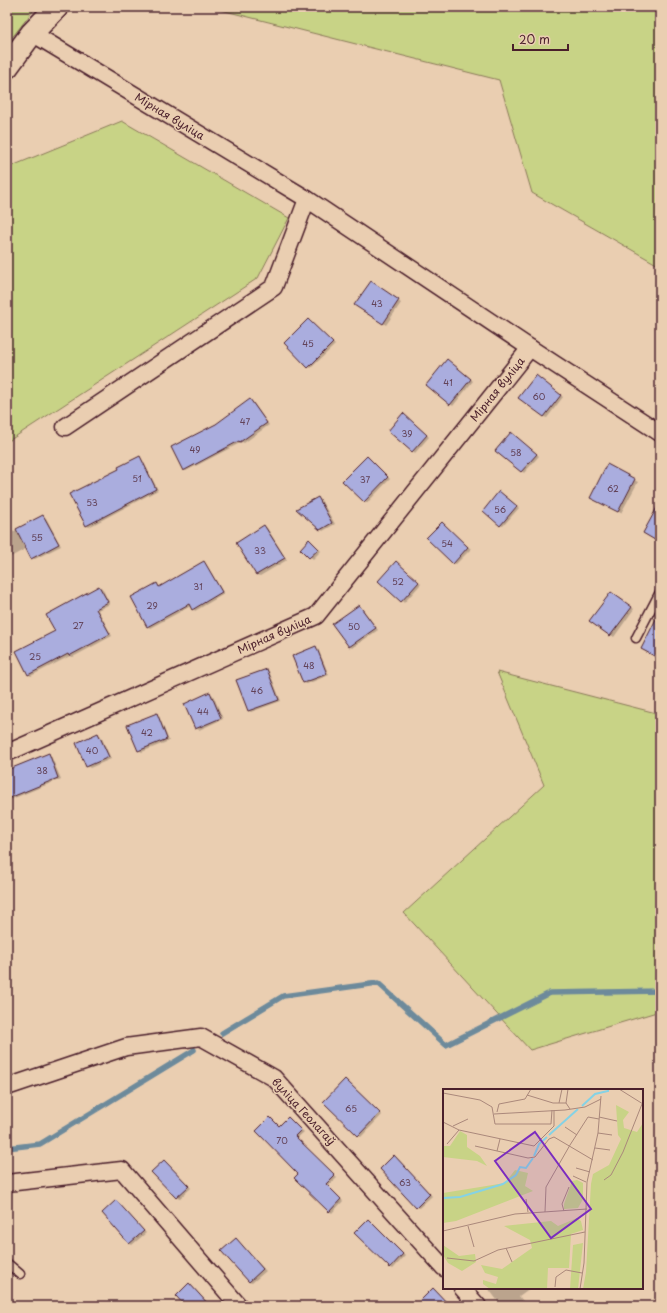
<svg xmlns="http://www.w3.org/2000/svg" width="667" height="1313" font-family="'Playpen Sans',sans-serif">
  <rect width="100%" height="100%" fill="#eaceb1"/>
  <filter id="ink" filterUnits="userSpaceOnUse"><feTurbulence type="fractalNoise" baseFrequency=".025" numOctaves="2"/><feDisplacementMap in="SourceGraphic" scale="8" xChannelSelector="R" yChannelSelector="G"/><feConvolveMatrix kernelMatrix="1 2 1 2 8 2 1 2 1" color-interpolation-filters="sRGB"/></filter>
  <g filter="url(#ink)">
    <g fill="#c8d386" stroke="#897958">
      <path d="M7,7H36L7,44Z"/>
      <path d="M220,7H660V266L532,193L499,80L221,10Z"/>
      <path d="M122,121L289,218L258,278L7,442V168Z"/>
      <path d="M497,672L660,714V1011L530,1050L404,913L544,785Z"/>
    </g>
    <g fill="#0003">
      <path d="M374,284L401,303L386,325L356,305Z"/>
      <path d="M309,320L335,345L311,368L309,367Z"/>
      <path d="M450,362L473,381L453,406L427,385Z"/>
      <path d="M538,378L563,397L547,418L544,417Z"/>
      <path d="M250,400L253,402L269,425L244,443L242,442L186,471L183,470L216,425Z"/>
      <path d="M406,416L429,437L415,453L413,451Z"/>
      <path d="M514,435L539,456L524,473L496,451Z"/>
      <path d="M140,457L142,459L158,490L89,527L86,525Z"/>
      <path d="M369,459L390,479L367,503L364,502Z"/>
      <path d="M608,466L638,482L621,513L591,497Z"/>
      <path d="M502,494L519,508L503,526L500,525Z"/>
      <path d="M318,498L321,500L335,524L323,531L320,529Z"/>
      <path d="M43,516L46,518L61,546L35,559L32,558L27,548L7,559V535Z"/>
      <path d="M442,523L471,549L456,564L453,563Z"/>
      <path d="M264,526L267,528L287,560L260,576L257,575L237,543Z"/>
      <path d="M310,540L321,551L313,559L301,549Z"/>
      <path d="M396,562L421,584L404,603L402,601Z"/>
      <path d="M204,563L206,564L224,594L195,611L191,606L150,628L148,626L157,584L160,588Z"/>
      <path d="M99,587L102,588L110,604L98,610L112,636L73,657L70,656L31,676L28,674L56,631Z"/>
      <path d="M614,594L634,609L614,637L591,621Z"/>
      <path d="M359,606L362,608L378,630L352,648L349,646Z"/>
      <path d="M315,647L318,649L329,675L307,684L304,683Z"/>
      <path d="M267,670L269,671L281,701L251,712L249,711Z"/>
      <path d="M210,694L213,695L223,719L199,730L196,728Z"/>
      <path d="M157,714L159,716L169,741L142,752L139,750Z"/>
      <path d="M98,734L101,736L111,759L90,768L87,766Z"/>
      <path d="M49,754L51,756L61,779L7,801V771Z"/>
      <path d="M348,1082L382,1115L361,1137L358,1135Z"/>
      <path d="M289,1118L304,1132L297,1138L337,1178L328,1186L343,1201L332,1213L329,1211L300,1174L280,1127Z"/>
      <path d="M397,1158L432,1196L419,1208L417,1207Z"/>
      <path d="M167,1163L191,1188L179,1199L177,1197Z"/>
      <path d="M116,1201L146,1233L132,1245L129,1243Z"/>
      <path d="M368,1220L405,1256L393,1269L390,1267Z"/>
      <path d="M236,1240L266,1271L252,1283L249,1282Z"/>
      <path d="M189,1284L192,1286L211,1306H187Z"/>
      <path d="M488,1288H530L519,1296L527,1306H507L505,1303L503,1305L500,1304Z"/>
    </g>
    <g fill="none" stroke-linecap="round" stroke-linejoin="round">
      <g stroke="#6d8a9b" stroke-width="5.5">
        <path d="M222,1033L283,996L378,983L446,1045L550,993L660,991"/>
        <path d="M7,1148L40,1144L194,1050"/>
      </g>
    </g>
    <g fill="#aaadde" stroke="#4a1f2b">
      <path d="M371,281L399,300L383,324L354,305Z"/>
      <path d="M308,319L333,343L308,368L284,343Z"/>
      <path d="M447,359L471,379L450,405L426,385Z"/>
      <path d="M536,375L561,395L544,417L518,398Z"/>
      <path d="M250,399L267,423L240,442L239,441L183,471L171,447L216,424Z"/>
      <path d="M403,413L427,435L412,452L388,431Z"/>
      <path d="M511,432L537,454L521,472L495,451Z"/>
      <path d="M140,456L156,489L86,526L69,494L119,469L118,467Z"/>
      <path d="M367,456L388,477L364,502L342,481Z"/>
      <path d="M607,464L635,479L618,512L590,498Z"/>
      <path d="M499,491L517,506L500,526L483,511Z"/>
      <path d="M318,497L332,523L320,530L296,509Z"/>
      <path d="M660,502V543L643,533Z"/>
      <path d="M43,515L59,544L31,559L16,529Z"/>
      <path d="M442,522L468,547L453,564L426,538Z"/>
      <path d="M264,525L285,558L256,575L236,543Z"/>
      <path d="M309,539L319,549L309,558L300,549Z"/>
      <path d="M204,561L222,592L192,610L189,604L147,627L131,597L157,583L159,587Z"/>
      <path d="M396,561L419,582L401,602L378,581Z"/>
      <path d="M99,586L108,602L96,609L110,634L69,656L68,654L28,675L16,651L55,631L46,615Z"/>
      <path d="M611,592L632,607L610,636L589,621Z"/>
      <path d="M359,605L376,628L349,647L332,624Z"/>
      <path d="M660,611V659L641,649Z"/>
      <path d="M316,646L327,674L303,683L292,656Z"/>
      <path d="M267,669L279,700L248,711L236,680Z"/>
      <path d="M210,692L221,718L195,729L184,704Z"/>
      <path d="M157,713L167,739L138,751L127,725Z"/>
      <path d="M98,733L109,757L86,767L76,743Z"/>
      <path d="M49,753L58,778L7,799V770Z"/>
      <path d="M345,1079L380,1113L358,1136L323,1102Z"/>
      <path d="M270,1117L279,1126L288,1117L301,1130L295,1136L335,1175L326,1184L341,1199L329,1212L294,1178L298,1174L256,1131Z"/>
      <path d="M394,1155L430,1194L416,1208L380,1169Z"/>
      <path d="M164,1160L189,1186L176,1198L151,1172Z"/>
      <path d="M116,1200L144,1231L129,1244L102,1213Z"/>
      <path d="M368,1219L403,1254L390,1268L354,1233Z"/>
      <path d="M236,1238L263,1269L249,1282L221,1251Z"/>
      <path d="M189,1283L210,1306H185L176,1296Z"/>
      <path d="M433,1288L450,1306H415Z"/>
    </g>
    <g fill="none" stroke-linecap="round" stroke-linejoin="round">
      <g stroke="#4a1f2b" stroke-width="11">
        <g id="service">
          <path d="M636,638L660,592"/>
          <path d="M7,1263L20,1274"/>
        </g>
      </g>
      <g stroke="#4a1f2b" stroke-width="19">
        <g id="minor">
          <path d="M32,33L307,199L530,348L660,433"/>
          <path d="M65,427L274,287L307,199"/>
          <path d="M7,753L316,616L530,348"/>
          <path d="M7,1087L126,1047L201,1037L274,1078L444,1268"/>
          <path d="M7,1183L122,1170L239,1306"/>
          <path d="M462,1288L478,1306"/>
        </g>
      </g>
      <g stroke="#4a1f2b" stroke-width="25">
        <path id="secondary" d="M7,67L32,33L57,7"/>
      </g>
      <use href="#service" stroke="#eaceb1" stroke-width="8"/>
      <use href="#minor" stroke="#eaceb1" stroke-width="16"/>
      <use href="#secondary" stroke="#eaceb1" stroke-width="22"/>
    </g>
  </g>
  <g text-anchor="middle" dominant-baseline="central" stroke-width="3" stroke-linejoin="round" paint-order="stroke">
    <g font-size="9" fill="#624258">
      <text x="377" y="303">43</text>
      <text x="308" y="343">45</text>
      <text x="448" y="382">41</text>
      <text x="539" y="396">60</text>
      <text x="245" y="421">47</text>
      <text x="407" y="433">39</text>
      <text x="195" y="449">49</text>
      <text x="516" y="452">58</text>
      <text x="137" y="478">51</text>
      <text x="365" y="479">37</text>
      <text x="613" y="488">62</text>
      <text x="92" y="502">53</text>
      <text x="500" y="509">56</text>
      <text x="37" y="537">55</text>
      <text x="447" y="543">54</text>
      <text x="260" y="550">33</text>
      <text x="398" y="581">52</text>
      <text x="198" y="586">31</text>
      <text x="152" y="605">29</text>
      <text x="78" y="625">27</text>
      <text x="354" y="626">50</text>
      <text x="35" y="656">25</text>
      <text x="309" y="665">48</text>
      <text x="257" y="690">46</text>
      <text x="203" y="711">44</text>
      <text x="147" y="732">42</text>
      <text x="92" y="750">40</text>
      <text x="42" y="770">38</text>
      <text x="351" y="1108">65</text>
      <text x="282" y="1140">70</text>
      <text x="405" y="1182">63</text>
    </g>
    <g font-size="11" fill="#4a1f2b" stroke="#eaceb1">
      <text transform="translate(170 116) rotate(31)">Мірная вуліца</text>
      <text transform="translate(497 389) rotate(-51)">Мірная вуліца</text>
      <text transform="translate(274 634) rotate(-24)">Мірная вуліца</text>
      <text transform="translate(304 1111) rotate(47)">вуліца Геолагаў</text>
    </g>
  </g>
  <g transform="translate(443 1089)">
    <rect width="200" height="200" fill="#eaceb1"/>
    <path d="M173,16L186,23L180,31L181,39L194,43L200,34V200H140L143,183L148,95L150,85L166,76L178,50L175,46ZM17,42L24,46V58L37,67L44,77L34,72L0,68V57H7ZM72,81L85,84L82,97L90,102L13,132L0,134V104L62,94ZM134,91L140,94V110L135,119L121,120V115L129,92ZM134,129L138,132L140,141L128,145L126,179H105L104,200H47L40,195V191L53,195L55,188L42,184L38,176L59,180L89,159L87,151L61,137L108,132L115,137ZM140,154L135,200H127L130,156ZM0,156L16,167L32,165L33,173L19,182L5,174L0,166Z" fill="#c8d386"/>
    <path fill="none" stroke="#85d2e5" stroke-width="2" d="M139,17L152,5L165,2V0M106,46L135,20M91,67L96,55L104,48M0,109L17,108L60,95L73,86L77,78L83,79L90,69"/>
    <path fill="none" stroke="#aa887b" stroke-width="1" d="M125,0L123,14L127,20M176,0L200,15M0,4L37,11L49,18L52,35H108L109,21M84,6L110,14H123M116,14L119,0M54,23L56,15L82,10L88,0M51,25L122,21L142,18L158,10M156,28L174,32M0,33L16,41L91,57L111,37V21M10,37L25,30M122,38L134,46M155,44L169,46M4,55L16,41M32,57L85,69L92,68L106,50L111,48L150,71M152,59L167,61M54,62L57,50M133,79L147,83M130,87L143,93M161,91L168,86L180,63L199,15M83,110L85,123M121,122L119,115L126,98M102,123L103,98L127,56L145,28L156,30M25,137L31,158M0,142L72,125L144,120M63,159L69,173M4,169L31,172L55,161L142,143M112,198L113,188L123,181L139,184M137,200L141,174L144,93L155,44L158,7"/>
    <path fill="#7b2cbf" fill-opacity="0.15" stroke="#7b2cbf" stroke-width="2" d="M92,43L148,120L108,149L52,72Z"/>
    <rect width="200" height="200" fill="none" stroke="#4a1f2b" stroke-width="2"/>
  </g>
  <rect width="667" height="1313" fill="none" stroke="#eaceb1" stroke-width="24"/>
  <rect x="12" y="12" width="643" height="1289" fill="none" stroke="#4a1f2b" stroke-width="1.5" filter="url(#ink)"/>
  <path d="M513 44v6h55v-6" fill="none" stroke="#4a1f2b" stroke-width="2"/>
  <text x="519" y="44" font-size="12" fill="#4a1f2b" stroke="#eaceb1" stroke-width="3" paint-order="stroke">20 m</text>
</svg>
